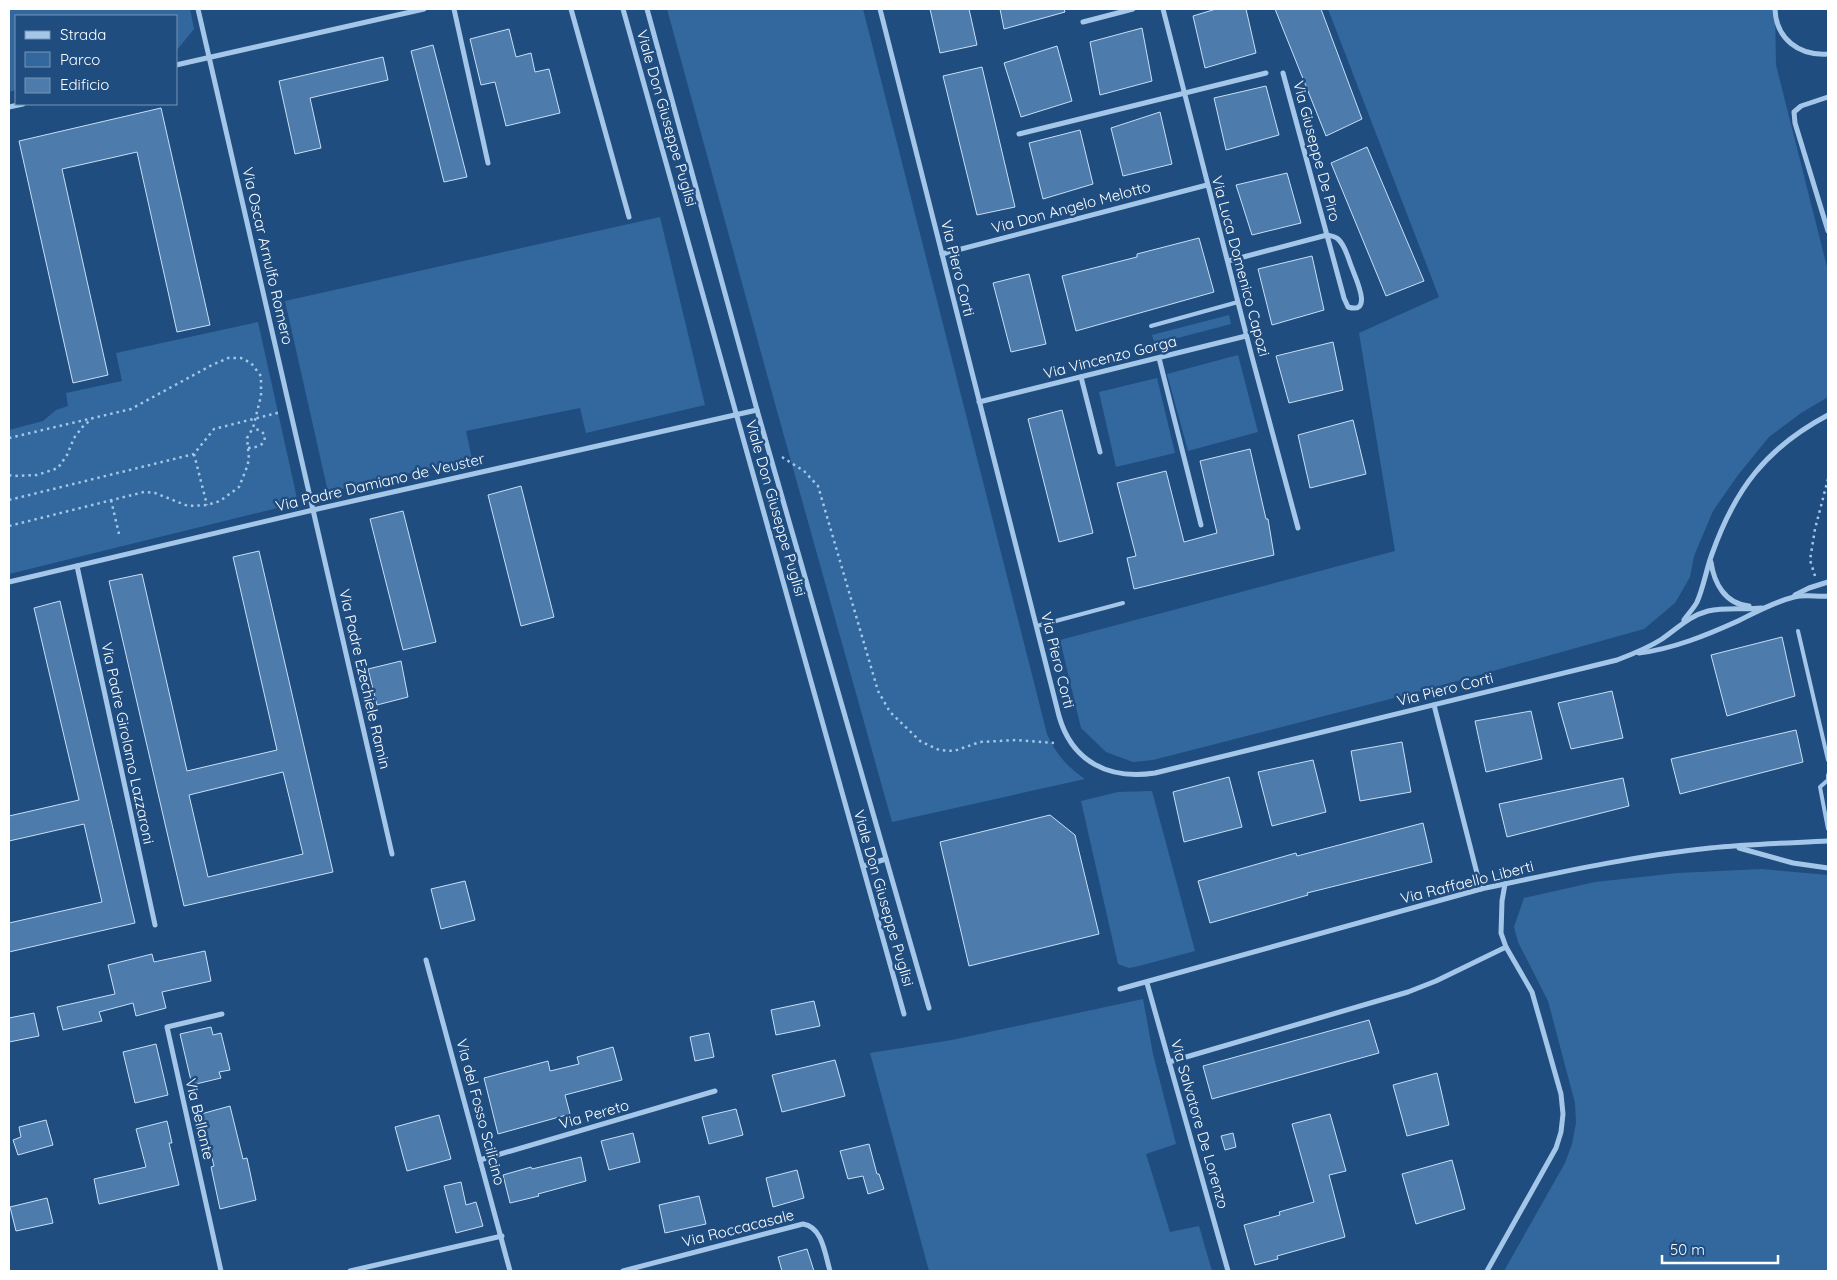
<svg xmlns="http://www.w3.org/2000/svg" width="1837" height="1280" font-family="Quicksand,sans-serif">
  <rect width="100%" height="100%" fill="#1f4d80"/>
  <g fill="#33689e">
    <path d="M9,9H190L194,29L176,51V16H16V90L9,92Z"/>
    <path d="M667,9H863L1047,734C1056,754 1067,767 1085,779L892,822L777,411Z"/>
    <path d="M1328,9H1775L1776,65L1828,271V397L1801,413L1769,437L1738,475L1713,511L1694,556L1690,577L1675,603L1644,629L1425,690L1153,760L1133,762L1106,752L1081,728L1060,640L1395,551L1359,333L1439,297Z"/>
    <path d="M660,217L705,405L586,433L580,408L466,431L472,459L328,492L285,301Z"/>
    <path d="M1229,315L1231,324L1155,344L1152,335Z"/>
    <path d="M258,322L298,503L9,574V430L43,421L56,410L68,406L66,393L122,381L116,353Z"/>
    <path d="M1238,355L1258,432L1188,451L1167,374Z"/>
    <path d="M1157,378L1175,453L1116,467L1099,392Z"/>
    <path d="M1152,791L1195,951L1139,966L1129,968L1118,964L1081,801L1118,792Z"/>
    <path d="M1762,869L1828,875V1271H1504L1565,1163L1572,1144L1576,1123L1575,1103L1548,1001L1518,942L1514,927L1524,898L1595,882L1678,873Z"/>
    <path d="M1143,999L1153,1054L1176,1144L1146,1154L1170,1232L1199,1226L1212,1271H929L870,1053L952,1040Z"/>
  </g>
  <g fill="#4c7bac" stroke="#c8dff6" fill-rule="evenodd">
    <path d="M930,9H969L977,45L940,53Z"/>
    <path d="M1000,9H1064L1065,12L1004,29Z"/>
    <path d="M1216,9H1246L1256,53L1205,68L1193,16Z"/>
    <path d="M1275,9H1321L1362,119L1326,136Z"/>
    <path d="M1142,28L1152,81L1100,95L1090,42Z"/>
    <path d="M509,29L516,57L531,53L535,72L549,69L560,113L506,126L495,82L481,85L470,39Z"/>
    <path d="M433,45L467,177L444,182L411,51Z"/>
    <path d="M1057,46L1072,101L1021,117L1004,63Z"/>
    <path d="M383,57L388,80L310,98L321,148L295,154L279,81Z"/>
    <path d="M982,67L1015,207L977,215L943,76Z"/>
    <path d="M1266,86L1279,135L1226,150L1214,98Z"/>
    <path d="M161,108L210,325L177,332L137,152L62,169L108,375L73,383L19,141Z"/>
    <path d="M1160,112L1172,164L1123,176L1111,128Z"/>
    <path d="M1080,130L1093,184L1043,199L1029,143Z"/>
    <path d="M1367,147L1424,281L1386,296L1331,163Z"/>
    <path d="M1287,173L1301,223L1252,235L1236,185Z"/>
    <path d="M1199,238L1214,292L1076,331L1062,276L1137,257V254Z"/>
    <path d="M1312,256L1324,310L1272,325L1258,269Z"/>
    <path d="M1029,274L1046,344L1011,352L993,283Z"/>
    <path d="M1333,342L1343,390L1289,403L1276,356Z"/>
    <path d="M1062,410L1093,533L1059,542L1028,419Z"/>
    <path d="M1353,420L1366,474L1310,488L1298,435Z"/>
    <path d="M1250,449L1266,519H1268L1274,555L1134,589L1127,558L1136,556L1117,483L1166,471L1184,542L1217,533L1200,461Z"/>
    <path d="M521,486L554,617L521,626L488,495Z"/>
    <path d="M403,511L436,642L403,650L370,519Z"/>
    <path d="M259,551L333,872L184,906L109,581L142,574L187,771L277,750L233,557ZM283,772L303,854L208,877L189,795Z"/>
    <path d="M60,601L135,923L9,952V923L102,902L84,824L9,841V816L79,800L34,608Z"/>
    <path d="M1782,637L1795,696L1727,716L1711,655Z"/>
    <path d="M401,661L408,697L377,705L368,669Z"/>
    <path d="M1612,691L1623,738L1571,749L1558,703Z"/>
    <path d="M1531,711L1542,759L1486,772L1475,721Z"/>
    <path d="M1796,730L1803,762L1680,794L1671,759Z"/>
    <path d="M1402,742L1411,792L1360,801L1351,751Z"/>
    <path d="M1313,760L1326,812L1272,826L1258,772Z"/>
    <path d="M1229,777L1242,827L1184,842L1173,792Z"/>
    <path d="M1623,778L1629,806L1507,837L1499,804Z"/>
    <path d="M1050,815L1075,835L1099,934L969,966L940,842Z"/>
    <path d="M1423,823L1432,862L1307,893L1308,895L1210,923L1198,881L1296,853L1297,856Z"/>
    <path d="M465,881L475,920L441,929L431,889Z"/>
    <path d="M205,951L211,981L162,992L166,1008L136,1016L133,1003L99,1012L102,1021L63,1030L57,1007L115,994L108,965L152,954L154,962Z"/>
    <path d="M814,1001L820,1026L776,1035L771,1010Z"/>
    <path d="M34,1013L39,1036L9,1042V1018Z"/>
    <path d="M1369,1020L1379,1053L1212,1099L1203,1066Z"/>
    <path d="M211,1027L213,1035L221,1033L230,1070L219,1072L221,1078L192,1085L180,1034Z"/>
    <path d="M709,1033L714,1057L695,1061L690,1037Z"/>
    <path d="M156,1044L168,1095L135,1103L123,1052Z"/>
    <path d="M613,1047L622,1080L565,1095L570,1114L498,1134L484,1078L548,1061L550,1071L579,1064L577,1057Z"/>
    <path d="M835,1060L845,1096L782,1112L772,1075Z"/>
    <path d="M1437,1073L1449,1125L1407,1136L1393,1085Z"/>
    <path d="M230,1106L243,1159L247,1158L256,1200L220,1209L211,1167L214,1166L201,1114Z"/>
    <path d="M736,1109L743,1135L709,1144L702,1117Z"/>
    <path d="M1330,1114L1346,1171L1329,1175L1345,1237L1277,1256L1278,1259L1255,1265L1244,1225L1280,1215L1279,1212L1314,1202L1292,1124Z"/>
    <path d="M439,1115L451,1159L407,1171L395,1127Z"/>
    <path d="M46,1120L53,1145L18,1155L13,1140L21,1137L19,1127Z"/>
    <path d="M167,1121L172,1143H169L179,1185L99,1204L94,1179L146,1167L136,1129Z"/>
    <path d="M633,1133L640,1162L609,1170L601,1141Z"/>
    <path d="M1233,1133L1236,1147L1225,1150L1221,1136Z"/>
    <path d="M869,1144L877,1174H879L884,1189L868,1194L863,1176L848,1179L840,1151Z"/>
    <path d="M581,1157L586,1181L538,1194L539,1196L510,1203L503,1175L531,1167L532,1169Z"/>
    <path d="M1452,1160L1465,1209L1416,1224L1402,1174Z"/>
    <path d="M797,1170L804,1198L773,1207L766,1178Z"/>
    <path d="M461,1182L466,1205L476,1202L483,1226L456,1233L444,1186Z"/>
    <path d="M699,1196L706,1224L665,1233L659,1205Z"/>
    <path d="M47,1198L53,1223L16,1231L10,1207Z"/>
    <path d="M807,1249L814,1271H782L778,1257Z"/>
  </g>
  <g fill="none" stroke-linecap="round" stroke-linejoin="round">
    <g stroke="#a4c6e8" stroke-width="2.5" stroke-dasharray="2.5 4" stroke-linecap="butt">
      <path d="M9,438L131,409L212,365L228,358H241L251,363L261,376V396L253,428L247,438L249,459L247,467L239,487L220,501L207,505L188,506L155,493L144,492L9,526"/>
      <path d="M248,448C258,447 265,446 265,435L261,431L253,428"/>
      <path d="M194,454L207,505"/>
      <path d="M782,457L804,471L818,486L878,691L890,712L920,741L939,750L954,751L980,742L1017,740L1054,743"/>
      <path d="M9,475L13,476L37,475L58,468L67,455L74,438L84,425L92,419"/>
      <path d="M9,500L194,454L214,429L281,412"/>
      <path d="M111,500L119,534"/>
      <path d="M1815,576L1810,560L1815,529L1828,479"/>
    </g>
    <g stroke="#a4c6e8" stroke-width="4">
      <path d="M1151,326L1238,302"/>
      <path d="M1037,626L1123,603"/>
      <path d="M1798,631L1828,760"/>
      <path d="M1828,775V780L1820,787L1828,829"/>
    </g>
    <g stroke="#a4c6e8" stroke-width="5">
      <path d="M198,9L392,854"/>
      <path d="M454,9L488,163"/>
      <path d="M571,9L629,217"/>
      <path d="M623,9L904,1014"/>
      <path d="M647,9L757,410L929,1008"/>
      <path d="M880,9L1059,716C1072,762 1109,780 1155,773L1617,660C1633,654 1648,648 1662,639C1678,628 1689,616 1708,611C1726,607 1744,610 1762,608"/>
      <path d="M1163,9L1252,357L1298,528"/>
      <path d="M1775,9C1776,39 1799,56 1828,54"/>
      <path d="M1083,22L1133,9"/>
      <path d="M176,65L424,9"/>
      <path d="M1828,97L1801,106L1794,112L1795,123L1828,231"/>
      <path d="M9,107L23,104"/>
      <path d="M1019,134L1266,73"/>
      <path d="M942,254L1207,185"/>
      <path d="M1228,261L1327,235C1331,236 1335,236 1338,239C1346,246 1348,259 1352,268C1355,277 1374,315 1348,307L1344,298L1283,73"/>
      <path d="M1159,358L1201,525"/>
      <path d="M1081,377L1100,452"/>
      <path d="M979,402L1246,336"/>
      <path d="M1711,562C1714,583 1725,604 1749,606"/>
      <path d="M77,566L155,925"/>
      <path d="M9,582L313,510L757,410"/>
      <path d="M1795,595L1809,588L1828,582"/>
      <path d="M1684,620C1688,614 1694,608 1697,602C1704,586 1706,570 1712,554C1735,489 1766,448 1828,415"/>
      <path d="M1639,653C1673,649 1707,635 1738,621C1756,612 1774,602 1794,597C1805,594 1817,597 1828,596"/>
      <path d="M1434,705L1481,889"/>
      <path d="M1739,848L1793,863L1828,868"/>
      <path d="M863,866L886,859"/>
      <path d="M426,960L510,1271"/>
      <path d="M1147,983L1228,1271"/>
      <path d="M1120,989L1481,889C1557,873 1633,856 1710,848C1749,844 1789,843 1828,841"/>
      <path d="M1169,1062L1408,992L1436,981L1506,947"/>
      <path d="M480,1160L715,1091"/>
      <path d="M221,1271L167,1027L222,1014"/>
      <path d="M350,1271L502,1236"/>
      <path d="M623,1271L803,1224C823,1227 825,1255 830,1271"/>
      <path d="M1487,1271L1556,1148L1561,1132L1563,1114L1561,1094L1532,992L1506,947L1501,933L1502,901L1505,884"/>
    </g>
  </g>
  <g text-anchor="middle" dominant-baseline="central" stroke-width="5" stroke-linejoin="round" paint-order="stroke">
    <g font-size="15" fill="#fff" stroke="#1f4d80">
      <text transform="translate(667 118) rotate(74)">Viale Don Giuseppe Puglisi</text>
      <text transform="translate(1317 151) rotate(75)">Via Giuseppe De Piro</text>
      <text transform="translate(1071 207) rotate(-15)">Via Don Angelo Melotto</text>
      <text transform="translate(268 256) rotate(77)">Via Oscar Arnulfo Romero</text>
      <text transform="translate(1241 266) rotate(75)">Via Luca Domenico Capozi</text>
      <text transform="translate(958 268) rotate(76)">Via Piero Corti</text>
      <text transform="translate(1110 357) rotate(-14)">Via Vincenzo Gorga</text>
      <text transform="translate(380 482) rotate(-13)">Via Padre Damiano de Veuster</text>
      <text transform="translate(776 508) rotate(74)">Viale Don Giuseppe Puglisi</text>
      <text transform="translate(1058 660) rotate(76)">Via Piero Corti</text>
      <text transform="translate(365 679) rotate(77)">Via Padre Ezechiele Ramin</text>
      <text transform="translate(1445 689) rotate(-14)">Via Piero Corti</text>
      <text transform="translate(128 743) rotate(78)">Via Padre Girolamo Lazzaroni</text>
      <text transform="translate(1467 882) rotate(-14)">Via Raffaello Liberti</text>
      <text transform="translate(884 898) rotate(74)">Viale Don Giuseppe Puglisi</text>
      <text transform="translate(481 1112) rotate(75)">Via del Fosso Scilicino</text>
      <text transform="translate(594 1114) rotate(-16)">Via Pereto</text>
      <text transform="translate(200 1119) rotate(77)">Via Bellante</text>
      <text transform="translate(1200 1124) rotate(74)">Via Salvatore De Lorenzo</text>
      <text transform="translate(738 1228) rotate(-14)">Via Roccacasale</text>
    </g>
  </g>
  <rect width="1837" height="1280" fill="none" stroke="#ffffff" stroke-width="20"/>
  <rect x="15" y="15" width="162" height="90" fill="#1f4d80" stroke="#7994b3"/>
  <rect x="25" y="31" width="25" height="8" fill="#a4c6e8" stroke="#7994b3"/>
  <text x="60" y="40" font-size="15" fill="#ffffff">Strada</text>
  <rect x="25" y="52" width="25" height="15" fill="#33689e" stroke="#7994b3"/>
  <text x="60" y="65" font-size="15" fill="#ffffff">Parco</text>
  <rect x="25" y="78" width="25" height="15" fill="#4c7bac" stroke="#7994b3"/>
  <text x="60" y="90" font-size="15" fill="#ffffff">Edificio</text>
  <path d="M1662 1255v8h116v-8" fill="none" stroke="#ffffff" stroke-width="2.5"/>
  <text x="1670" y="1255" font-size="15" fill="#ffffff" stroke="#1f4d80" stroke-width="4" paint-order="stroke">50 m</text>
</svg>
